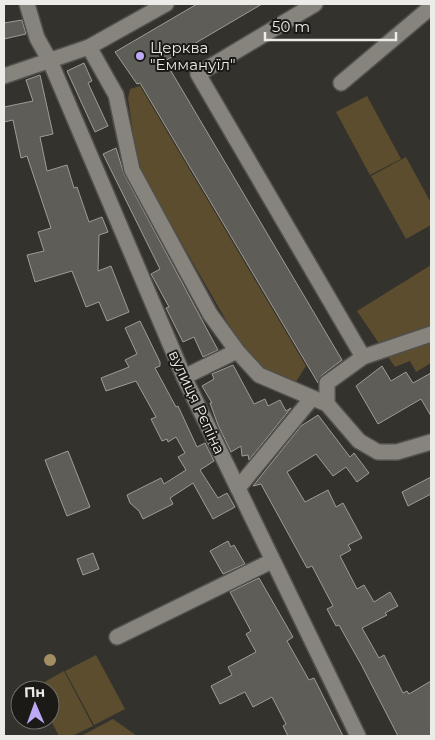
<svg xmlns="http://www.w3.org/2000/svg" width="435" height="740" font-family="Montserrat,sans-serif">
  <rect width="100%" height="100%" fill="#34322d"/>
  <g fill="#5b4d2e">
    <path d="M140,86L306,366L294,385L263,370L242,348L138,167L128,98L130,89Z"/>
    <path d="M367,96L401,159L370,175L336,112Z"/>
    <path d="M406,157L431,203V225L406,239L371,176Z"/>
    <path d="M431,265V363L416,372L410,361L395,367L357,311Z"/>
    <path d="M96,655L125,709L94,725L65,671Z"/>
    <path d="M64,671L93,726L72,736H59L50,719V690H35L34,688Z"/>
    <path d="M113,719L137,736H81Z"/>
  </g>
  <g fill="#5f5d57" stroke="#9f9c96">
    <path d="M197,4H262L165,61L342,360L322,375L318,383L140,83L137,84L115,52Z"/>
    <path d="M22,20L26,34L4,39V23Z"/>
    <path d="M84,63L92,81L88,83L108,126L95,132L67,71Z"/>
    <path d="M40,75L53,134L40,137L47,171L67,165L74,188L77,187L89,222L102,217L108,232L99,235L98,271L111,266L129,312L107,321L99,302L86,307L72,271L35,282L27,255L44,251L38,232L51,228L27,156L21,158L13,120L4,122V107L33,101L26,80Z"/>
    <path d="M116,148L124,174L218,350L203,357L194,337L183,342L166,308L169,307L151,274L160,269L103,154Z"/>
    <path d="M140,321L160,362V366L155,368L176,407L178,406L197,447L205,443L214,461L200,470L218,498L227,493L235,507L213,519L193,483L170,498L173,504L143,519L139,511L130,503L127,495L161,478L164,484L186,470L178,457L185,453L176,437L168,442L167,439L162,441L151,419L156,417L136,381L106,391L101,378L129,367L125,360L137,354L125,328Z"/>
    <path d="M233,365L254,404L265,399L268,406L280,400L286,411L291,408L249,460L248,455L242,456L241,446L231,452L218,425L210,403H212L202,386L214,379L212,374Z"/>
    <path d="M382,366L391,381L406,372L413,383L431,373V416L421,399L378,424L356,386Z"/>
    <path d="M318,415L350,457L354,453L369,473L357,482L346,467L333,476L316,454L287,472L305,502L328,490L336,507L343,503L362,538L348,545L351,550L340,556L357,589L364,585L374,602L390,592L398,606L385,613L387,615L362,628L379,658L384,655L403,693L407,691L409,694L431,681V736H398L362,666L339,625L336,626L327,609L333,606L312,566L307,568L261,484L253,486L301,426Z"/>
    <path d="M68,451L90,507L67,516L45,460Z"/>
    <path d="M431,477V494L408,506L402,492Z"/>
    <path d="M228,541L231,547L234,545L245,564L223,574L210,551Z"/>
    <path d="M93,553L99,569L83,575L77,559Z"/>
    <path d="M259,578L293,637L287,641L309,680L314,678L343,736H288L283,726L286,724L272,697L253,707L245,692L220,704L211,686L232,675L228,667L256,652L246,634L251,631L230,592Z"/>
  </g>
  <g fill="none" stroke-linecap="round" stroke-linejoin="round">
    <g stroke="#52504c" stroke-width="18">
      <g id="minor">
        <path d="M27,4L37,38L50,61L184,377L358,736"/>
        <path d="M315,4L198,74L363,357L431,334"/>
        <path d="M89,47L116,95L132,170L210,314L237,351L259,375L327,404L359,441L378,452H397L431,442"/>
        <path d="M4,76L89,47L166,4"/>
        <path d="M341,83L431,7"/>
        <path d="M184,377L237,351"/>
        <path d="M327,404V383L363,357"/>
        <path d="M238,488L312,398"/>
        <path d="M117,637L272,561"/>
      </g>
    </g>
    <use href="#minor" stroke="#86847d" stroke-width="15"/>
  </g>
  <circle fill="#a18e63" cx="50" cy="660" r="6"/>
  <circle fill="#bda9f5" stroke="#1b1a17" stroke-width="2" cx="140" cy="56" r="5"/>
  <g text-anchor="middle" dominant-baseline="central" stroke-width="4" stroke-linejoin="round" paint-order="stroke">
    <g font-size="15" fill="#ecebe7" stroke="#1b1a17" text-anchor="start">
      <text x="150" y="47">Церква<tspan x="150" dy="17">"Еммануїл"</tspan></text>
    </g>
    <g font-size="15" fill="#ecebe7" stroke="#1b1a17">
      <text transform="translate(197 402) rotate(65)">вулиця Рєпіна</text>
    </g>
  </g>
  <rect width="435" height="740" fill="none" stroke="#ecebe7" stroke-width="10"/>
  <g transform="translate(35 705) rotate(358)"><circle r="24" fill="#1b1a17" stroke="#6f6e6a"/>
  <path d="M0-4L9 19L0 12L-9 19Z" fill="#bda9f5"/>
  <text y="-8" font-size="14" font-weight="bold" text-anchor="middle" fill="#ecebe7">Пн</text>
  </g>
  <path d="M265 32v8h131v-8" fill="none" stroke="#ecebe7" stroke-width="2.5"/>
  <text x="272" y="32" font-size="15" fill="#ecebe7" stroke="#1b1a17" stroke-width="4" paint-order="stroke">50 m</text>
</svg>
